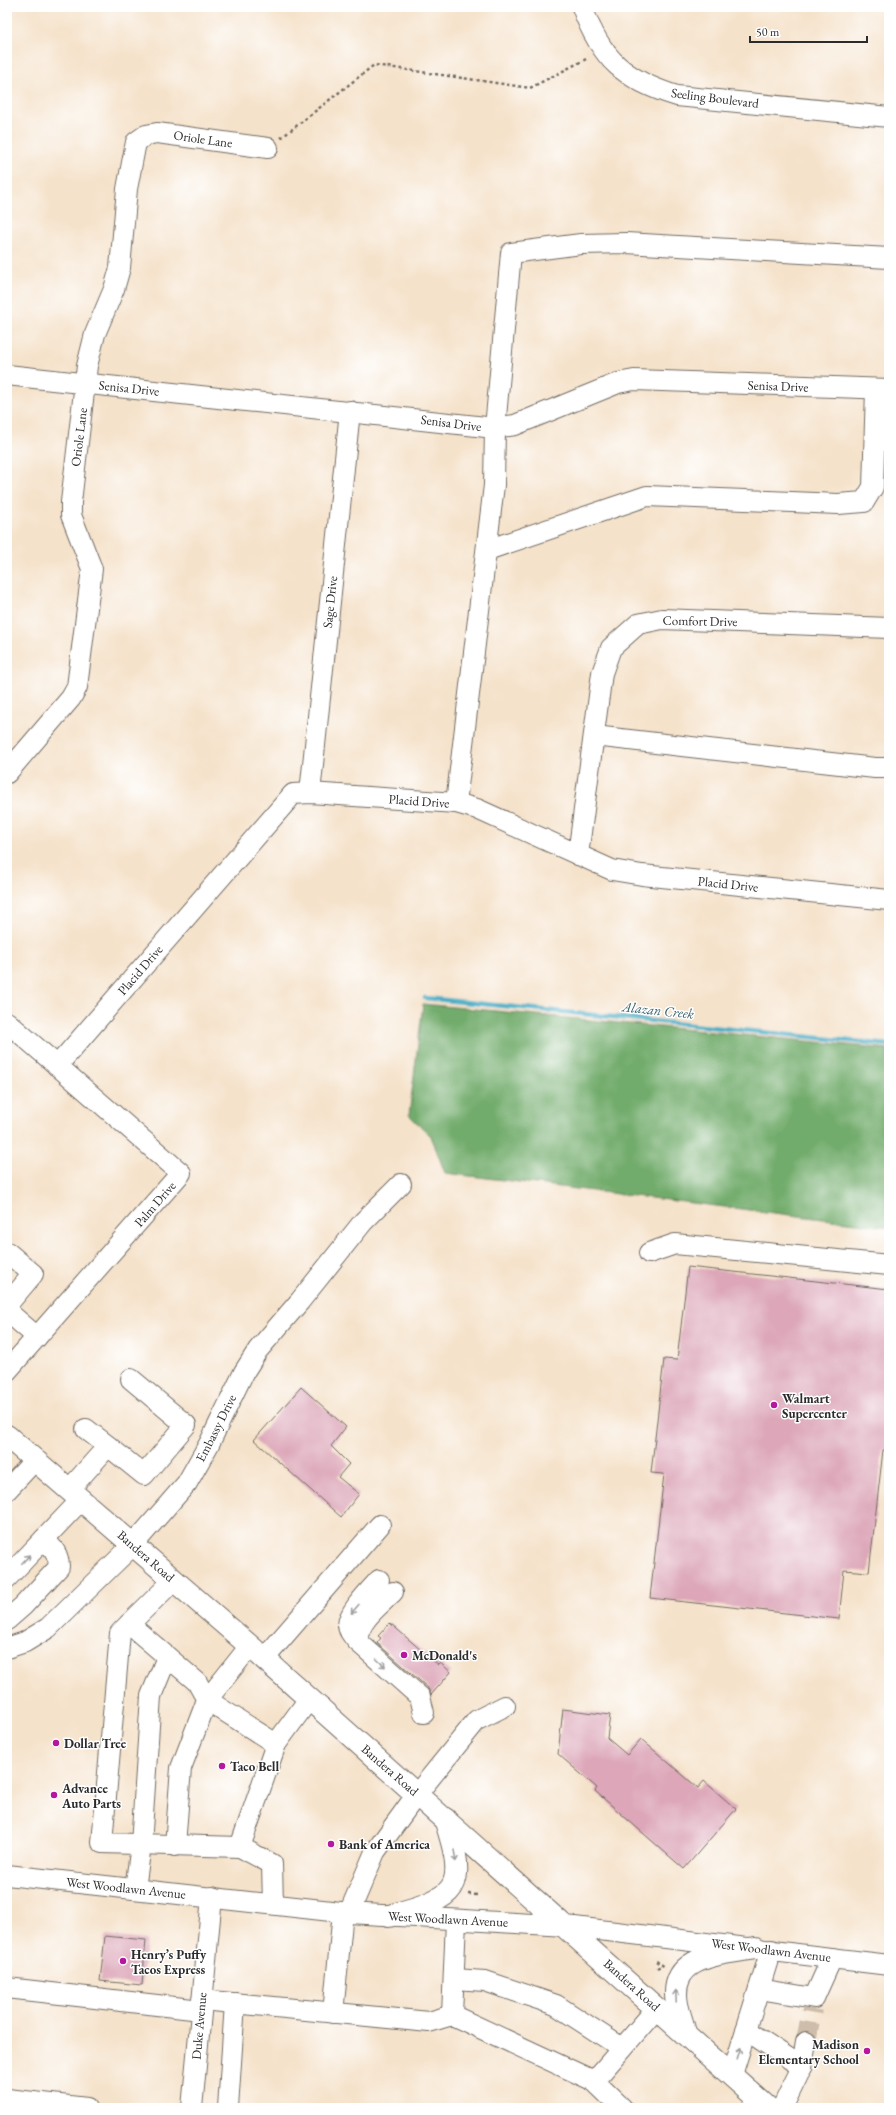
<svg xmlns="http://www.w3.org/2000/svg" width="896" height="2115" font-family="'EB Garamond',serif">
  <rect width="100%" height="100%" fill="#fff"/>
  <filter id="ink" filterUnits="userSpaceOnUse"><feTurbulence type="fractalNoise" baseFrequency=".025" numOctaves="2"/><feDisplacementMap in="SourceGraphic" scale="8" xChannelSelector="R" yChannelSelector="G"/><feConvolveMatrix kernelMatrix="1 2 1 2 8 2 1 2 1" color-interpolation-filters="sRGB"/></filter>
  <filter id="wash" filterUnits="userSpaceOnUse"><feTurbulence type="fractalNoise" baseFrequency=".012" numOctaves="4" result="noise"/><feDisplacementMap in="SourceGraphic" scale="16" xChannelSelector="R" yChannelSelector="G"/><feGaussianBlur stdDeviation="0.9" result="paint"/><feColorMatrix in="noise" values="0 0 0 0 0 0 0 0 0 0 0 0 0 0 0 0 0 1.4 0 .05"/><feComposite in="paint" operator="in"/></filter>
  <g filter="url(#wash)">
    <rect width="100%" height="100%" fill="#f5e2ca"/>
    <path fill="#72ac6c" stroke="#4e6c4c" d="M423,1004L889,1049V1227L445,1173L431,1136L409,1115Z"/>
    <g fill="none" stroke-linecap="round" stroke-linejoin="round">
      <path stroke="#47adc7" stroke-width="4.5" d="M425,998L889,1045"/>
    </g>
    <g id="blocks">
      <g fill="#dda7b9">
        <path d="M688,1267L889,1289V1450H883L869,1572L844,1570L839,1619L650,1598L664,1474L651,1473L664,1359L677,1360Z"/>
        <path d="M301,1387L346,1427L331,1446L349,1464L338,1477L359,1494L341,1517L254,1440Z"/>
        <path d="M390,1623L438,1665L440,1663L451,1672L431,1695L428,1688L377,1643L381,1638L378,1636Z"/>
        <path d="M563,1709L610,1715L607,1738L627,1755L641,1739L698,1788L704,1781L736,1809L684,1869L595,1791L597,1788L558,1754Z"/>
        <path d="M105,1936L146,1940L142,1985L100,1981Z"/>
      </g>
    </g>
  </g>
  <g filter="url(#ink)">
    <use href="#blocks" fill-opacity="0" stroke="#726b63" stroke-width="1"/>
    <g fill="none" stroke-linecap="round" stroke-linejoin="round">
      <path stroke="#cdbdaa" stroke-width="20" stroke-dasharray="20 10" stroke-linecap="butt" d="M806,2042L812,2009"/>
      <g stroke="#726b63" stroke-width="22">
        <g id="minor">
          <path d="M582,7C601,59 624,80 677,96L889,117"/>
          <path d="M7,375L495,428L515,425L618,383L634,380L889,389"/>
          <path d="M487,550L647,496L838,504L864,502L873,487L876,389"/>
          <path d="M594,736L875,768H889"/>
          <path d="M7,773L71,698L77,687L92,569L71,515V502L87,366L95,334L114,289L120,268L127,189L136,142L146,135L157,133L268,148"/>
          <path d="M310,793L350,411"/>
          <path d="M456,803L494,485L495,428L511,253L581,244L626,243L889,258"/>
          <path d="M578,855L602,673L611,648L638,624L662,619L889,628"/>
          <path d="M7,1022L181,1173L7,1371"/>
          <path d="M57,1066L293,794L310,793L456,803L477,809L612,870L642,875L889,900"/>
          <path d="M7,1252L33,1274L7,1305"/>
          <path d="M649,1253L675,1244L889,1265"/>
          <path d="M7,1311L37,1337"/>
          <path d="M86,1429L108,1446"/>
          <path d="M7,1490L35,1460"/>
          <path d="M69,1490L108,1446L144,1475L186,1425L131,1379"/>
          <path d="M7,1578L81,1500"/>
          <path d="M174,1580L120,1633L102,1843L240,1847L272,1864L273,1904"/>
          <path d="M393,1592C378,1607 359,1620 357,1641L420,1697L424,1713"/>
          <path d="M7,1620L23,1606L59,1567C59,1554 53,1548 44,1539"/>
          <path d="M129,1624L197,1682L207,1700L181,1768L175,1846"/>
          <path d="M357,1641C353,1636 348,1631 348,1625C348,1612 370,1590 379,1580"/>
          <path d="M250,1646L207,1700L276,1744"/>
          <path d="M7,1648L25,1642L48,1628L133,1545L187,1483L209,1444L244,1372L258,1350L300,1301L363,1222L401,1184"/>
          <path d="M264,1659L380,1525"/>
          <path d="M240,1847L276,1744L309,1699"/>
          <path d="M7,1875L349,1913L566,1926L889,1965"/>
          <path d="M135,1889L141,1845L151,1696L167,1657"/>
          <path d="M349,1913L375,1852L417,1794L477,1720L505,1706"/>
          <path d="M456,1920L452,2015L594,2081"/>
          <path d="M454,1979L485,1981L556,2005L622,2048"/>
          <path d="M7,1988L201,2010"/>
          <path d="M759,1989L814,1998L832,1958"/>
          <path d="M202,2000L429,2022L452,2015"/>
          <path d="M333,2013L343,1912"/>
          <path d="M746,2030L802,2067L782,2108"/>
          <path d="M802,2067L806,2042"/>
          <path d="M732,2075L771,1950"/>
          <path d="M7,2099L87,2108"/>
          <path d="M192,2108L212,1897"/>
          <path d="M228,2108L235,2003"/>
          <path d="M622,2108L594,2081L657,2008"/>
        </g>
      </g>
      <g stroke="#726b63" stroke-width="24">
        <g id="major">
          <path d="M7,1436L250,1646L768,2108"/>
          <path d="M389,1916C457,1897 469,1891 445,1819"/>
          <path d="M685,2033C683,2024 679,2014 677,2004C668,1955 721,1954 755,1948"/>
        </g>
      </g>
      <g stroke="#726b63" stroke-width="2.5" stroke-dasharray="3 3" stroke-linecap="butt">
        <path d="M281,138L374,65L530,88L588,58"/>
        <path d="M468,1894L477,1895"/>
        <path d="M656,1961L665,1967"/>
        <path d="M657,1968L661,1966"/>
      </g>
      <use href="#minor" stroke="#fff" stroke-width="20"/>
      <use href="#major" stroke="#fff" stroke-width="22"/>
    </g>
    <defs><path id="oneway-shaft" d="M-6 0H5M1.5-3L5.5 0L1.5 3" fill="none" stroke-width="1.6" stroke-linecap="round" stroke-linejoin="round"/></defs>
    <g stroke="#a0a0a0">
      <use href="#oneway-shaft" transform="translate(26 1559) rotate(-46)"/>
      <use href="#oneway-shaft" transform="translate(355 1609) rotate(130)"/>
      <use href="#oneway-shaft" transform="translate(381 1663) rotate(42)"/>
      <use href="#oneway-shaft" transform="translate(455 1856) rotate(81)"/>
      <use href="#oneway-shaft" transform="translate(676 1996) rotate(-92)"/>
      <use href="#oneway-shaft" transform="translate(739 2053) rotate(-72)"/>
    </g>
  </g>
  <g fill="#b5179e" stroke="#fff" stroke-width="1.5">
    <circle cx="774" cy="1405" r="4"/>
    <circle cx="404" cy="1655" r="4"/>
    <circle cx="56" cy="1743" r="4"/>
    <circle cx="222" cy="1766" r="4"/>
    <circle cx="54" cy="1795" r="4"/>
    <circle cx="331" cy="1844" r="4"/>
    <circle cx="123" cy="1961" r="4"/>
    <circle cx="867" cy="2051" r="4"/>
  </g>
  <g text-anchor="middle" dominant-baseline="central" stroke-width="3" stroke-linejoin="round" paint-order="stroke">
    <g font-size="13" fill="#2b2b2b" stroke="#fff">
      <text transform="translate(715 98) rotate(7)">Seeling Boulevard</text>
      <text transform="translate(203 139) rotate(8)">Oriole Lane</text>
      <text transform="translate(778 386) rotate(2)">Senisa Drive</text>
      <text transform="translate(129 388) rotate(6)">Senisa Drive</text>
      <text transform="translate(451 423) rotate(7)">Senisa Drive</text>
      <text transform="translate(79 437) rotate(-83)">Oriole Lane</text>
      <text transform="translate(330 602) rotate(-84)">Sage Drive</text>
      <text transform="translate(700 621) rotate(1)">Comfort Drive</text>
      <text transform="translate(419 801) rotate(4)">Placid Drive</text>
      <text transform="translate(728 884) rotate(6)">Placid Drive</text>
      <text transform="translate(140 970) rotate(-49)">Placid Drive</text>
      <text transform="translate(155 1204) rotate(-49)">Palm Drive</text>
      <text transform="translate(216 1428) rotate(-63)">Embassy Drive</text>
      <text transform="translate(146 1556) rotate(41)">Bandera Road</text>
      <text transform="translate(390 1770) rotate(41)">Bandera Road</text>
      <text transform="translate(126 1888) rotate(6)">West Woodlawn Avenue</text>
      <text transform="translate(448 1919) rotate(3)">West Woodlawn Avenue</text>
      <text transform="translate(771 1950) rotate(7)">West Woodlawn Avenue</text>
      <text transform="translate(632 1985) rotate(42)">Bandera Road</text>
      <text transform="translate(199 2026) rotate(-85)">Duke Avenue</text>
    </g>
    <g font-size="13" font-weight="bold" fill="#2b2b2b" stroke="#fff" text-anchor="start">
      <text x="782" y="1398">Walmart<tspan x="782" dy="15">Supercenter</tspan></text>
      <text x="412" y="1655">McDonald's</text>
      <text x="64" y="1743">Dollar Tree</text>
      <text x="230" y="1766">Taco Bell</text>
      <text x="62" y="1788">Advance<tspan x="62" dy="15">Auto Parts</tspan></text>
      <text x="339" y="1844">Bank of America</text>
      <text x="131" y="1954">Henry’s Puffy<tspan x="131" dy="15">Tacos Express</tspan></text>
      <text x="859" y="2044" text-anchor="end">Madison<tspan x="859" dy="15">Elementary School</tspan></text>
    </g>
    <g font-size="14" font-style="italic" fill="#365f69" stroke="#fff">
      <text transform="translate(658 1010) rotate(6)">Alazan Creek</text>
    </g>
  </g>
  <rect width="896" height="2115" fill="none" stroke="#fff" stroke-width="24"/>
  <path d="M750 36v6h117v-6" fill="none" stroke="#2b2b2b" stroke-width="2"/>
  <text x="756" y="36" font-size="12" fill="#2b2b2b" stroke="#ffffff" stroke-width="3" paint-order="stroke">50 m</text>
</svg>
